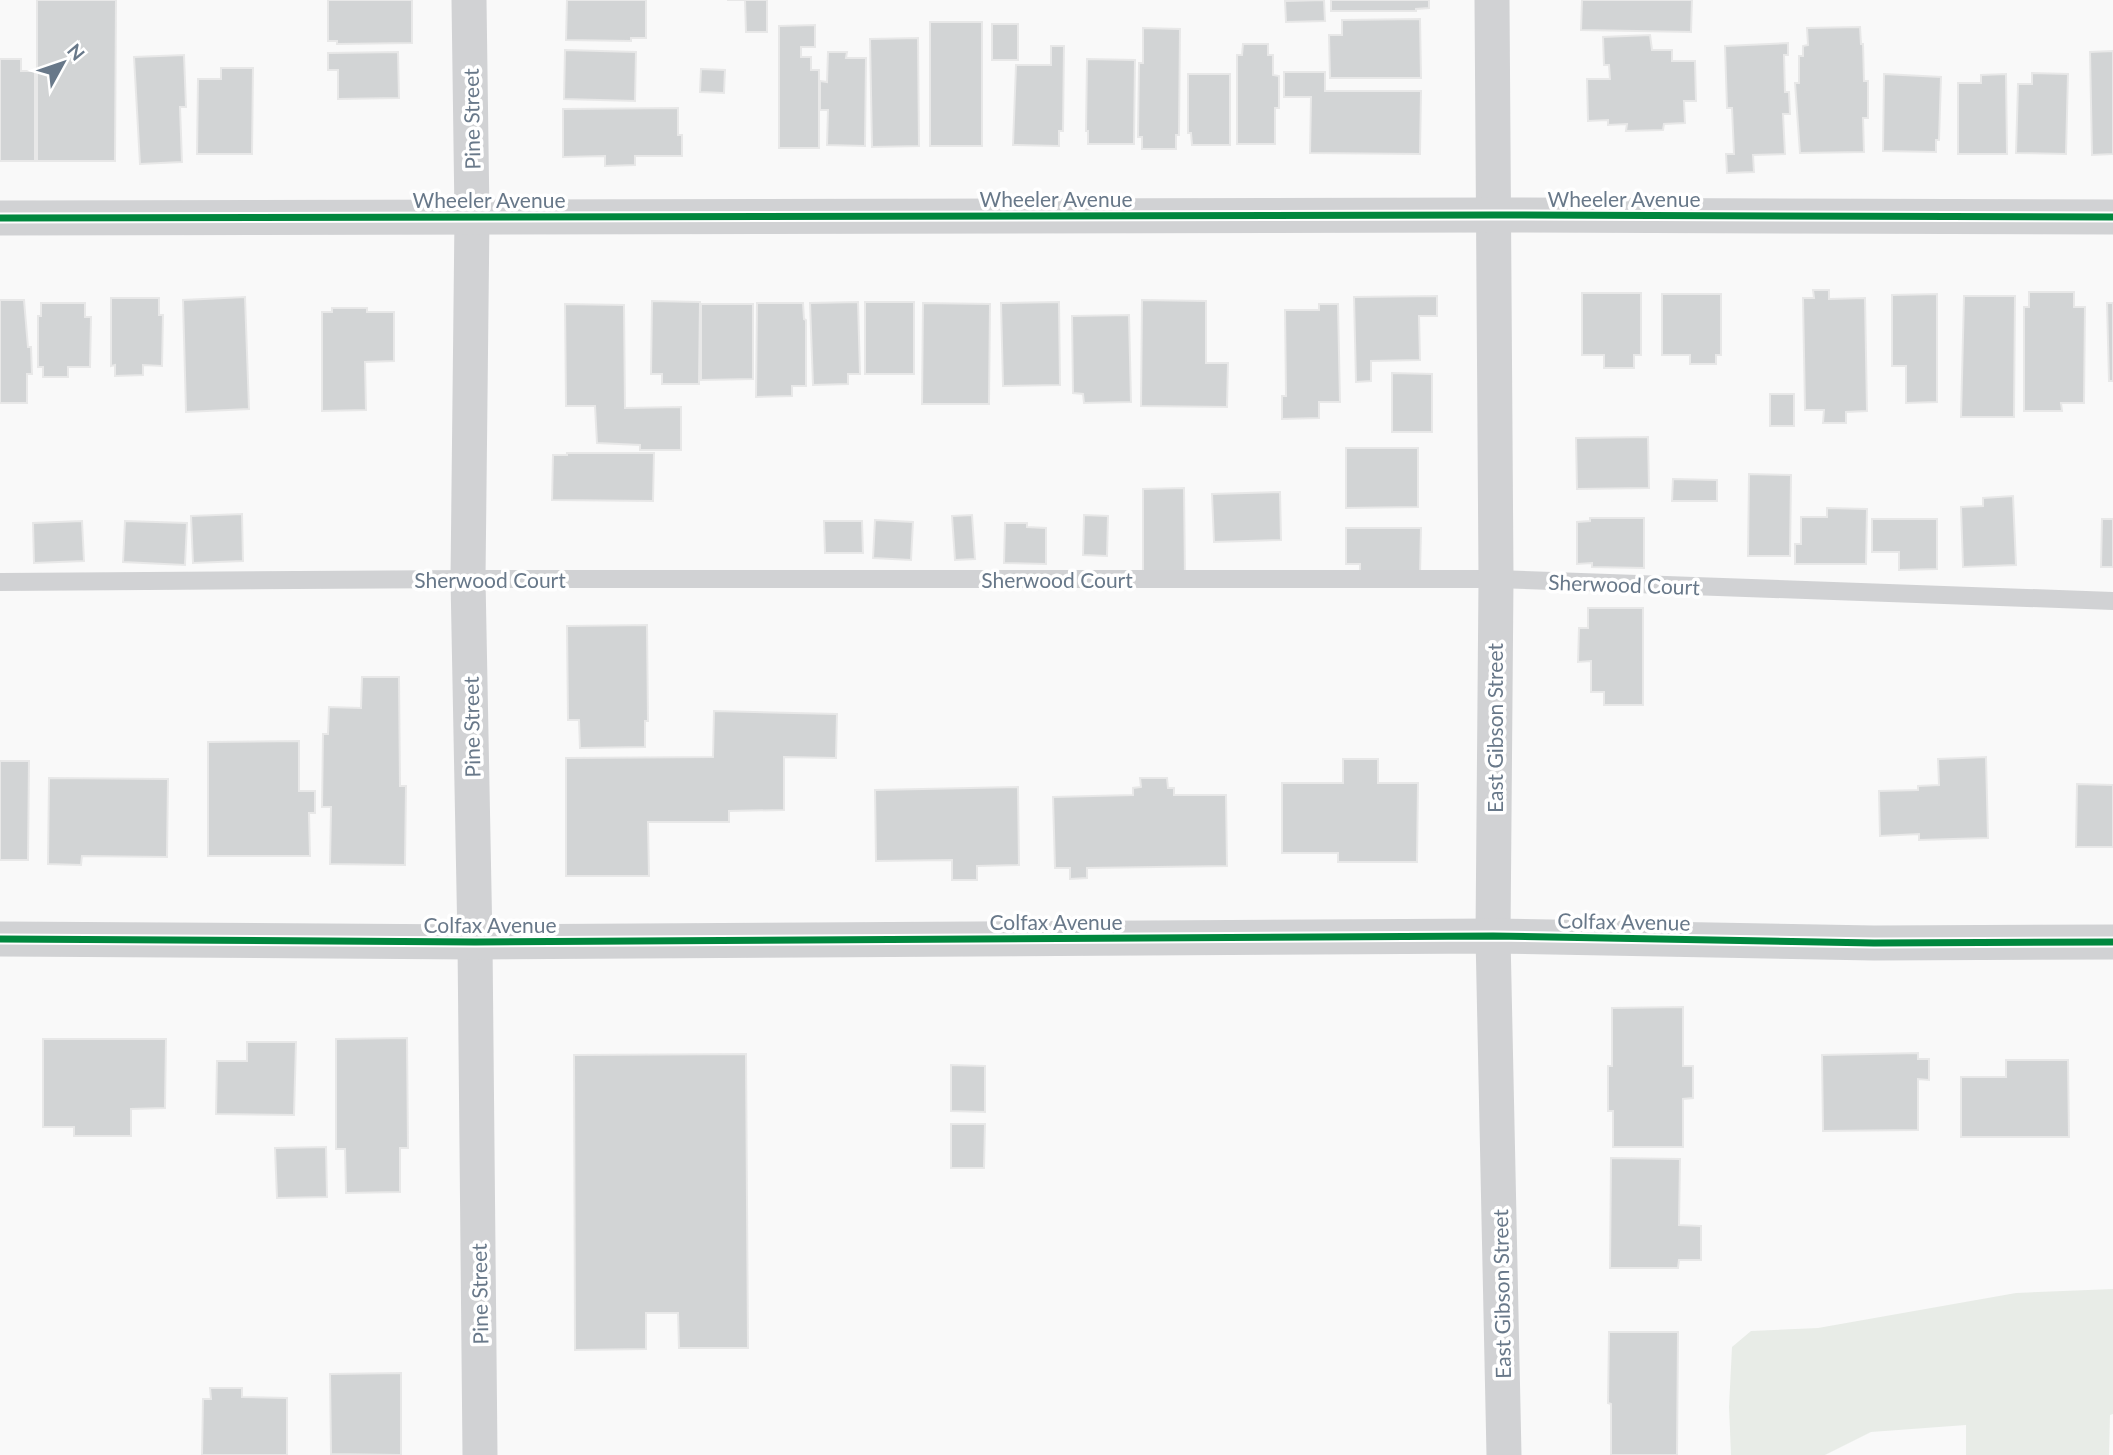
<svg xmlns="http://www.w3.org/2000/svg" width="2113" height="1455" font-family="Lato,sans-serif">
  <rect width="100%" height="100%" fill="#f9f9f9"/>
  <path fill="#e8ece7" d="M2113,1289V1414L2110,1415L2109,1455H1966V1425L1871,1432L1825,1455H1731L1729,1407L1732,1347L1751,1331L1818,1328L2016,1293Z"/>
  <g fill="#d2d4d5" stroke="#e8e8e8" stroke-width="2">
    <path d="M37,0H116L115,161H37Z"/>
    <path d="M328,0H412V43L337,44V41H328Z"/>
    <path d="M567,0H646V38H631V41L566,40Z"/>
    <path d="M727,0H767V32H746L745,0Z"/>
    <path d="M1324,0L1325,21L1286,22L1285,1Z"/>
    <path d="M1331,0H1429V8L1416,9V11H1331Z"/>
    <path d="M1582,0H1692L1691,32L1581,30Z"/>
    <path d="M1420,19L1421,78H1330L1329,35H1342V20Z"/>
    <rect x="930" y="22" width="52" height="124"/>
    <rect x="992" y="24" width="26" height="36"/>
    <path d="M815,25V47H801V57H811V70H819V148H779V26Z"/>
    <path d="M1860,27L1861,44H1863L1864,81H1868V118H1863L1864,152L1800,153L1795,83H1799V56H1803V46L1808,45L1807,28Z"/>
    <path d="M1143,28L1180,29L1179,135H1176V149H1142V137H1138L1139,63H1143Z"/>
    <path d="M1650,35L1652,50H1672V61H1695L1696,101H1684L1685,123L1664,124L1663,130L1626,131L1627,124L1608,125V120L1588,121L1587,79H1610L1609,65H1604L1603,37Z"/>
    <path d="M918,38L919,146L872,147L870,39Z"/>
    <path d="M1788,43V55H1784L1785,92H1789L1790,114H1783L1785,154L1753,155L1754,172L1727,173L1726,154H1734L1732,108H1727L1725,46Z"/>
    <path d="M1243,44H1268V55H1273V75L1279,76V108H1275V144H1237V55H1242Z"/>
    <path d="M1051,46H1064L1063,131H1059V146L1013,145L1016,65H1051Z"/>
    <path d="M565,50L636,52L635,101L564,99Z"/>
    <path d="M2113,51V154L2092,155L2090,52Z"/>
    <path d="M398,52L399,98L338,99V70H328V53Z"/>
    <path d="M828,52H847L846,58H866L865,146L827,145L828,110H820V81L827,82Z"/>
    <path d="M184,55L186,107H180L182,162L140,164L134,57Z"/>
    <path d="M0,59H21V71H35V161H0Z"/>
    <path d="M1087,59L1135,60L1134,144H1088V131H1086Z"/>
    <path d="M221,68H253L252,154H197L198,79H221Z"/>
    <path d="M701,69L725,70L724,93L700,92Z"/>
    <path d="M1284,72H1325V91H1421L1420,154L1310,153L1311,97H1284Z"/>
    <path d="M2032,73L2068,74L2066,154L2016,153L2018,84H2032Z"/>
    <path d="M1188,74H1230V145H1192L1191,133H1188Z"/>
    <path d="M1884,74L1941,77L1939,140H1936V152L1883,151Z"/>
    <path d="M2006,74L2007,154H1958V83H1981V75Z"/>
    <path d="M678,108V135H682V156H635V165L605,166V156L563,157V109Z"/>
    <path d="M1813,290H1829V299L1865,298L1867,411L1846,412V423H1823L1824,410H1805L1803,298H1814Z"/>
    <path d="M2029,292H2074V307H2085L2084,403H2061L2062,411H2024V307H2029Z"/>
    <path d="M1582,293H1641V355H1634V368H1604V355H1582Z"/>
    <path d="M1662,294H1721V355H1716V364H1690V355H1662Z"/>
    <path d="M1937,294V402L1906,403V366H1892V295Z"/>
    <path d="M1437,296V316H1419L1420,360L1371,361V381L1356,382L1354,297Z"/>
    <path d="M1964,296H2015L2014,417H1961Z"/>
    <path d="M245,297L249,409L186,412L183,300Z"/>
    <path d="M111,298H159V315H163L162,366L143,365V375L115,376V365L111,366Z"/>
    <path d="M0,300H24L28,347H31L32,374H27V403H0Z"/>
    <path d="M1142,300L1206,301V363H1228L1227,407L1141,406Z"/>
    <path d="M652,301L700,302L699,384H662V374H651Z"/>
    <path d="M858,302L860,374H848V384L813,385L810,303Z"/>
    <rect x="865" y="302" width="49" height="72"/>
    <path d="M1059,302L1060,385L1003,386L1001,303Z"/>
    <path d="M41,303H85V317H91L90,367H68V377H43V367H38V316H41Z"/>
    <path d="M757,303H803L804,319L806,320V386H792V396L756,397Z"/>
    <path d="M923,303L990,304L989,404H922Z"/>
    <path d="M2107,303H2113V381H2109Z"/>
    <path d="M565,304L624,305L625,408L681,407V450H640V445L597,443L595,406H566Z"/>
    <path d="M701,304H753V379L701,380Z"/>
    <path d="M1319,304H1338L1340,402H1319V418L1282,419V396H1286L1285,310H1319Z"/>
    <path d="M332,308H367V312H394V361L365,362L366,410L322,411V312H332Z"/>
    <path d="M1129,315L1131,402L1084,403L1083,394L1073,393L1072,316Z"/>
    <path d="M1392,373L1432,374V432H1392Z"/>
    <rect x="1770" y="394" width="24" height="32"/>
    <path d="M1648,437L1649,488L1577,489L1576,438Z"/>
    <path d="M1346,448H1418V507L1346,508Z"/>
    <path d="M567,453H654L653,501L552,500L553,455H567Z"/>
    <path d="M1749,474L1791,475L1790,556H1748Z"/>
    <path d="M1673,479L1717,480V501H1672Z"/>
    <path d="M1184,488L1185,577L1143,578V489Z"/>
    <path d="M1280,492L1281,540L1214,542L1212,494Z"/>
    <path d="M2013,496L2016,565L1963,567L1961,507L1983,506V498Z"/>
    <path d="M1827,508L1867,509L1866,564H1795V544H1801V517H1827Z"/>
    <path d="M242,514L243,561L193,563L191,516Z"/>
    <path d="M972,515L975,559L955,560L952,516Z"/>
    <path d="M1084,515L1108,516L1107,556L1083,555Z"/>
    <path d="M1590,518H1644V568L1592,567V563L1577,564V522L1590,521Z"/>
    <path d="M1872,519H1937V569L1899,570V552H1872Z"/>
    <path d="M2102,519H2113V567H2101Z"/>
    <path d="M875,520L913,522L911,560L873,558Z"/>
    <path d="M82,521L84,561L34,563L33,523Z"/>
    <path d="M125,521L187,523L185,565L123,562Z"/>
    <path d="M824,521H862L863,553H825Z"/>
    <path d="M1005,523H1027V527L1046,528V564L1004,563Z"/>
    <path d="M1346,528H1421L1420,575L1360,576V564H1346Z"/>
    <path d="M1588,608H1643V705H1604V692H1591V661L1578,662L1579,628H1588Z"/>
    <path d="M647,625L648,721H645V747L580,748L579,720H568L567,626Z"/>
    <path d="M362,677H399L400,786H406L405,865L330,864L331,807H322L323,734H328L329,707L361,708Z"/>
    <path d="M714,711L837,714L836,758L784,757V810L729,811V822H648L649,876H566V758L713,757Z"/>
    <path d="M299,741V791H315V813H309L310,856H208V742Z"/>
    <path d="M1986,757L1988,838L1919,840V834L1880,836L1879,791L1918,790V786L1939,785L1938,759Z"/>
    <path d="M1343,759H1378V783H1418L1417,862H1338V853H1282V783H1343Z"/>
    <path d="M0,761H29L28,860H0Z"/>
    <path d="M49,778L168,779L167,857L82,856L81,865L48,864Z"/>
    <path d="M1140,778H1167L1168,788H1174V795H1226L1227,866L1087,868V878L1070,879V868H1055L1053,797L1133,795V788L1141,787Z"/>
    <path d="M2077,784L2113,785V847H2076Z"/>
    <path d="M1018,787L1019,865L977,866V880H952V860L876,861L875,790Z"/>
    <path d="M1683,1007V1066H1693V1098L1683,1099V1147H1613V1111H1608V1066H1612V1008Z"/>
    <path d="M407,1038L408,1148H400V1192L346,1193L345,1149H336V1039Z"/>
    <path d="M43,1039H166L165,1108L131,1109V1136H74V1127H43Z"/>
    <path d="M247,1042H296L294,1115L216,1114L217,1061H247Z"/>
    <path d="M1918,1053V1059H1929V1080L1918,1079V1130L1823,1131L1822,1055Z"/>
    <path d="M746,1054L748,1348H679L678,1313H646V1349L575,1350L574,1055Z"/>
    <path d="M2006,1060H2068L2069,1137H1961V1077H2006Z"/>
    <path d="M951,1065L985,1066V1112L951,1111Z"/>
    <path d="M951,1124H985L984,1168H951Z"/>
    <path d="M326,1147L327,1197L277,1198L275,1148Z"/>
    <path d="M1611,1158L1680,1159L1679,1225L1701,1226V1260H1679L1678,1268H1610Z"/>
    <path d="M1609,1332H1678L1677,1455H1611V1404L1608,1403Z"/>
    <path d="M401,1373V1455L331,1454L330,1374Z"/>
    <path d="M210,1388H242V1397L287,1398V1455H202L203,1399H211Z"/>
  </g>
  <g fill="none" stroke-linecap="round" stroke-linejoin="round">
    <path stroke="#d1d2d4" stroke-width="18" d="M0,582L468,579H1496L2113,601"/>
    <g stroke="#d1d2d4" stroke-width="35">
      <path d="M469,0L472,216L468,579L475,942L480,1455"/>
      <path d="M1492,0L1496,579L1493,936L1504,1455"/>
      <path d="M0,218L1493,215L2113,217"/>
      <path d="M0,939L475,942L1493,936L1874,943L2113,942"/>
    </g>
    <g stroke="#fff" stroke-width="11">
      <g id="cycleway">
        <path d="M0,218L1493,215L2113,217"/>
        <path d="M0,939L475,942L1493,936L1874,943L2113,942"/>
      </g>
    </g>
    <use href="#cycleway" stroke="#00873e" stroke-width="7"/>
  </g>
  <g text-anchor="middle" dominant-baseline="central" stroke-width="7" stroke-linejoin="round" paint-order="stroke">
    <g font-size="21" fill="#687889" stroke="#fff">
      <text transform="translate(471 119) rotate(-91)">Pine Street</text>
      <text x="1056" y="198">Wheeler Avenue</text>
      <text x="1624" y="198">Wheeler Avenue</text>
      <text x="489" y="199">Wheeler Avenue</text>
      <text x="490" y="579">Sherwood Court</text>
      <text x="1057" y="579">Sherwood Court</text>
      <text transform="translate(1624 584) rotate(2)">Sherwood Court</text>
      <text transform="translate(471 727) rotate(-91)">Pine Street</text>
      <text transform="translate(1494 728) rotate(-90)">East Gibson Street</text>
      <text x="1056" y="921">Colfax Avenue</text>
      <text transform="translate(1624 921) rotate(1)">Colfax Avenue</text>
      <text x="490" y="924">Colfax Avenue</text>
      <text transform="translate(479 1294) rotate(-91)">Pine Street</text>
      <text transform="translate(1501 1294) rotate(-91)">East Gibson Street</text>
    </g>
  </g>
  <g transform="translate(63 63) rotate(50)" stroke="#ffffff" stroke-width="5" paint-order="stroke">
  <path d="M0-5L12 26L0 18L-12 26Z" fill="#687889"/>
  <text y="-10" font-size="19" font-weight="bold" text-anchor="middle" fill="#687889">N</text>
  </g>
</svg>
